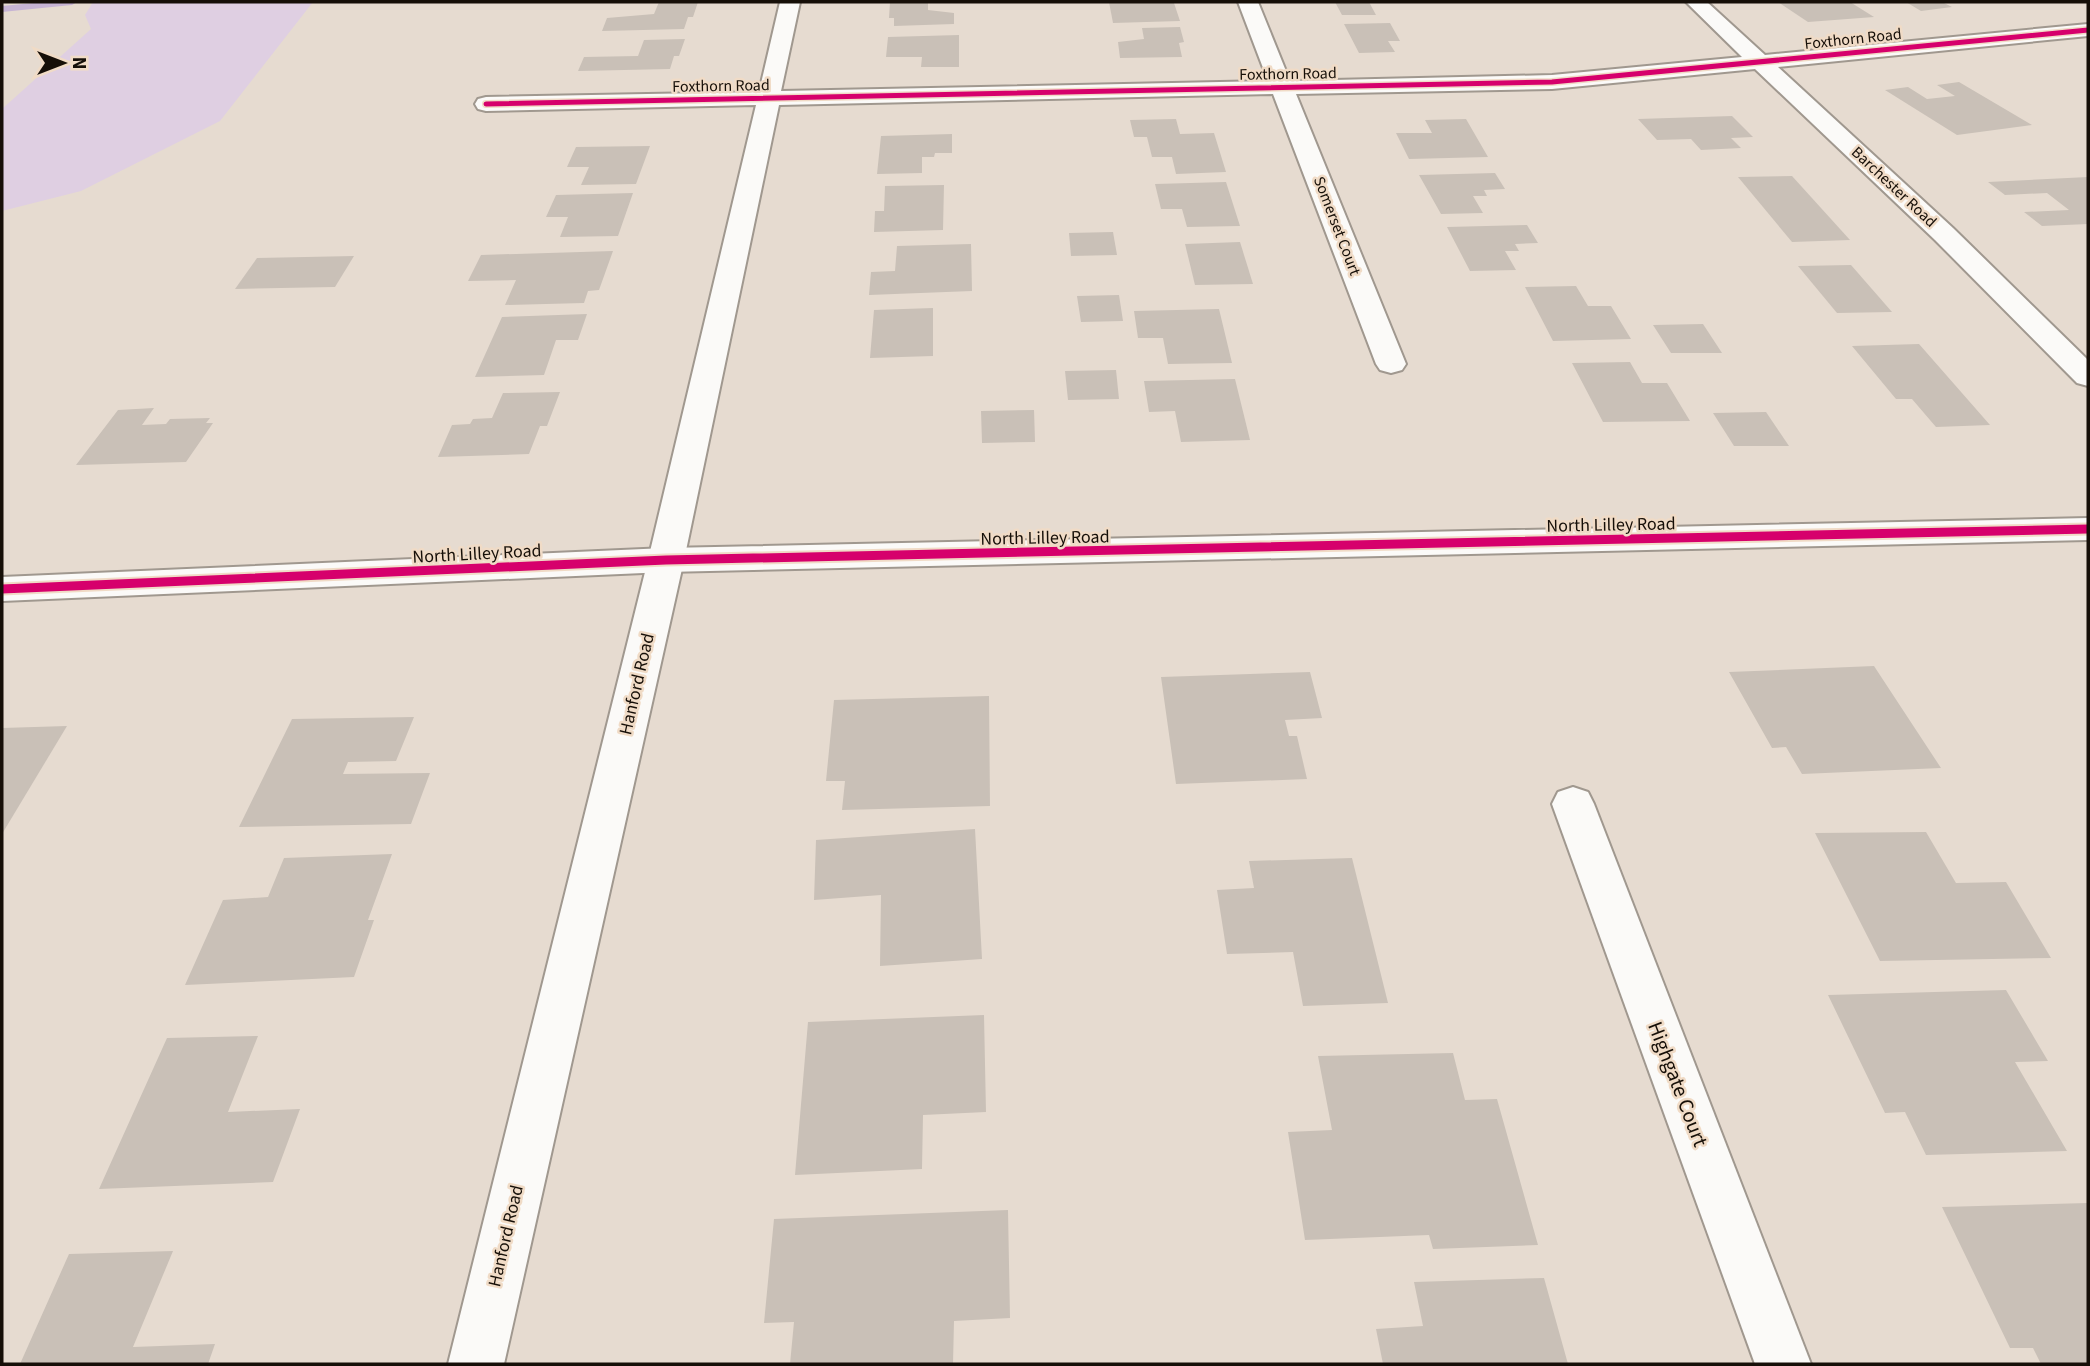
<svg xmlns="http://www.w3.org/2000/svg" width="2090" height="1366" font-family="'Source Sans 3',sans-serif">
  <rect width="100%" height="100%" fill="#e6dbd0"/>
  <path fill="#dfcfe2" d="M93,2H313L220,121L81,191L2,211V109L91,29L85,15Z"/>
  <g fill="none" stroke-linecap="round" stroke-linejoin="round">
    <path fill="#c7b4d4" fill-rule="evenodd" d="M44,2H77L72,5L2,12V6Z"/>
  </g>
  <g fill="#c9c0b7">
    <path d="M659,2H698L693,17H688L684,29L602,31L607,18L654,14Z"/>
    <path d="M890,2H928V10L954,13V24L894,26V18H889Z"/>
    <path d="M1109,2L1174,3L1180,21L1113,23Z"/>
    <path d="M1335,2H1369L1376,15H1342Z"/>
    <path d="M1778,2H1850L1874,17L1808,22Z"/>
    <path d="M1906,2H1942L1952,7L1921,11Z"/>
    <path d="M1390,23L1400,41H1388L1395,52L1359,53L1344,24Z"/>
    <path d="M1180,27L1184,42L1179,43L1182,57L1120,58L1118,42L1144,39L1142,28Z"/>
    <path d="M959,35V67H921L922,57H886L888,37Z"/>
    <path d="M685,39L679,56H674L670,69L578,71L584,57L638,56L644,40Z"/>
    <path d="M1959,82L2032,125L1957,135L1885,90L1908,87L1927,99L1955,96L1937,85Z"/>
    <path d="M1732,116L1753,137L1731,138L1741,148L1701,150L1691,139L1657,140L1638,119Z"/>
    <path d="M1176,119L1180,134L1214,133L1226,172L1176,174L1172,157H1152L1147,137H1134L1130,120Z"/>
    <path d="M1466,119L1488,157L1409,159L1396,133H1432L1425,120Z"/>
    <path d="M952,134V153H935L934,157H922V173L877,174L881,136Z"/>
    <path d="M650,146L636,184L581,185L589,167H567L576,147Z"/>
    <path d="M1495,173L1505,189L1484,190L1487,196H1473L1483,213L1441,214L1419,175Z"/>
    <path d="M1792,176L1850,240L1792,242L1738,177Z"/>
    <path d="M2088,177V224L2042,226L2024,212L2069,210L2047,193L2005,195L1988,182Z"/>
    <path d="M1226,182L1240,226L1187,227L1182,209H1161L1155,184Z"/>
    <path d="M944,185L943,230L874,232L875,211H884L885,186Z"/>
    <path d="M633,193L618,236L560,237L568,217H546L556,195Z"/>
    <path d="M1527,225L1538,243L1515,244L1519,251H1505L1516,270L1470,271L1447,227Z"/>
    <path d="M1113,232L1117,255L1071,256L1069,233Z"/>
    <path d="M1240,242L1253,284L1195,285L1185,244Z"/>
    <path d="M971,244L972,291L869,295L871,272L895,271L897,246Z"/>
    <path d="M613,251L599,290L588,291L584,303L505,305L516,280L468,281L481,255Z"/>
    <path d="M354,256L335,287L235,289L257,258Z"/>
    <path d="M1851,265L1892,312L1837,313L1798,266Z"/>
    <path d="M1576,286L1588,306H1611L1631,339L1553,341L1525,287Z"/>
    <path d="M1119,295L1123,321L1081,322L1077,296Z"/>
    <path d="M933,308V356L870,358L874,310Z"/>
    <path d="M1219,309L1232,363L1168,364L1163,338H1138L1134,311Z"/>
    <path d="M587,314L578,340H556L544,375L475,377L502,317Z"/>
    <path d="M1703,324L1722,353H1671L1653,325Z"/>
    <path d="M1919,344L1990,425L1936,427L1912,399H1896L1852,346Z"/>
    <path d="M1630,362L1642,383H1667L1690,421L1603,422L1572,363Z"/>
    <path d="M1116,370L1119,399L1068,400L1065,371Z"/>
    <path d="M1235,379L1250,440L1181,442L1175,411L1149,412L1144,381Z"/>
    <path d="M560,392L547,426H540L529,454L438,457L452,425L470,424L473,419L492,418L503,393Z"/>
    <path d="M154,408L142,425L166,424L170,419L210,418L206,423H213L186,462L76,465L118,410Z"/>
    <path d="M1034,410L1035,442L982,443L981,411Z"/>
    <path d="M1766,412L1789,446H1734L1713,413Z"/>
    <path d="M1874,666L1941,768L1802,774L1786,747L1772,748L1729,672Z"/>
    <path d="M1310,672L1322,718L1285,720L1289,736H1297L1307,779L1176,784L1161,677Z"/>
    <path d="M989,696L990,806L842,810L845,781H826L834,700Z"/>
    <path d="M414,717L396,761L348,762L343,774L430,773L411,824L239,827L292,719Z"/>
    <path d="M67,726L2,834V728Z"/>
    <path d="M975,829L982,959L880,966L881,895L814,900L816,840Z"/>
    <path d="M1926,832L1956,883L2006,882L2051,958L1880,961L1815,833Z"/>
    <path d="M392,854L368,920H374L354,977L185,985L223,900L268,897L284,858Z"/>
    <path d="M1352,858L1388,1003L1303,1006L1293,952L1227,954L1217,890L1254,888L1249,861Z"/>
    <path d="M2006,990L2048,1061L2015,1062L2067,1151L1926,1155L1905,1112L1885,1113L1828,995Z"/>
    <path d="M984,1015L986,1112L923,1115L922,1169L795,1175L808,1022Z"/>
    <path d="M258,1036L228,1112L300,1109L273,1182L99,1189L167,1038Z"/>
    <path d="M1453,1053L1465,1100L1497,1099L1538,1245L1433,1249L1429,1235L1305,1240L1288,1132L1332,1130L1318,1056Z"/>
    <path d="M2088,1203V1364H2041L2033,1348H2010L1942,1207Z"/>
    <path d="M1008,1210L1010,1318L954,1321L953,1364H790L794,1322L764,1323L774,1219Z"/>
    <path d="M173,1251L133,1347L215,1344L208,1364H20L69,1254Z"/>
    <path d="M1544,1278L1568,1364H1383L1376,1329L1423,1326L1414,1282Z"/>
  </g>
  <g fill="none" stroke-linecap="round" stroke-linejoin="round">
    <g stroke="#a0988f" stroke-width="4">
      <g id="street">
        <path d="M780,2H800L781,91L1268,81L1238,2H1258L1290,81L1552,75L1742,57L1686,2H1707L1765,55L2088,24V36L1778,67L1953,228L2088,360V386L2077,383L1935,240L1755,69L1552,89L1296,94L1406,364L1402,370L1391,373L1380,370L1376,364L1273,94L779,105L684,560L504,1364H448L648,560L756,105L486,111L478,109L475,104L478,99L486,97L759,92Z"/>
        <path d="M1573,787L1588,792L1594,804L1811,1364H1755L1552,804L1558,792Z"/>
      </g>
    </g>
    <g stroke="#a0988f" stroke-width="4">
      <path id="secondary" d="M2088,518V540L666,572L2,601V577L666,548Z"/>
    </g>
    <use href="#street" fill="#fbfaf8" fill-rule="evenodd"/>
    <use href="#secondary" fill="#fbfaf8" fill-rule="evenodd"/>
    <g stroke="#f0dbc6" stroke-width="8">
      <path id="cycleway-far1" d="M486,104L1552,82L2088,30"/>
    </g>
    <g stroke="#f0dbc6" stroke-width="13">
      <path id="cycleway" d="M2,589L666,560L2088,529"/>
    </g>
    <use href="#cycleway-far1" stroke="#d6006c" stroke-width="5"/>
    <use href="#cycleway" stroke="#d6006c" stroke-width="9"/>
  </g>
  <g text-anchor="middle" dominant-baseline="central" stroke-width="5" stroke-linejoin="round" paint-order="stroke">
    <g font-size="16" fill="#160f08" stroke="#f0dbc6">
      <text transform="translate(1853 39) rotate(-6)">Foxthorn Road</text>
      <text transform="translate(1288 74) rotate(-1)">Foxthorn Road</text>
      <text transform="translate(721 86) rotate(-1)">Foxthorn Road</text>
      <text transform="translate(1894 187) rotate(43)">Barchester Road</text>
      <text transform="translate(1337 226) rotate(69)">Somerset Court</text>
    </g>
    <g font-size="18" fill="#160f08" stroke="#f0dbc6">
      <text transform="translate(1611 525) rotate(-1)">North Lilley Road</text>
      <text transform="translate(1045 538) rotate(-1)">North Lilley Road</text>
      <text transform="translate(477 554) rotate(-3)">North Lilley Road</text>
      <text transform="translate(637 684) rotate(-77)">Hanford Road</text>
      <text transform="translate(506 1236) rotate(-77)">Hanford Road</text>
    </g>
    <g font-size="21" fill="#160f08" stroke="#f0dbc6">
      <text transform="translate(1678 1084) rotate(69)">Highgate Court</text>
    </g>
  </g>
  <rect width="2090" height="1366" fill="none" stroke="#160f08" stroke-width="7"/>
  <g transform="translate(63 63) rotate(90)" stroke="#f0dbc6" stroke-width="5" paint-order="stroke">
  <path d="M0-5L12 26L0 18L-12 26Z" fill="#160f08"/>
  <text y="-10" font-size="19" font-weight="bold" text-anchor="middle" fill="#160f08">N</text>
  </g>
</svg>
